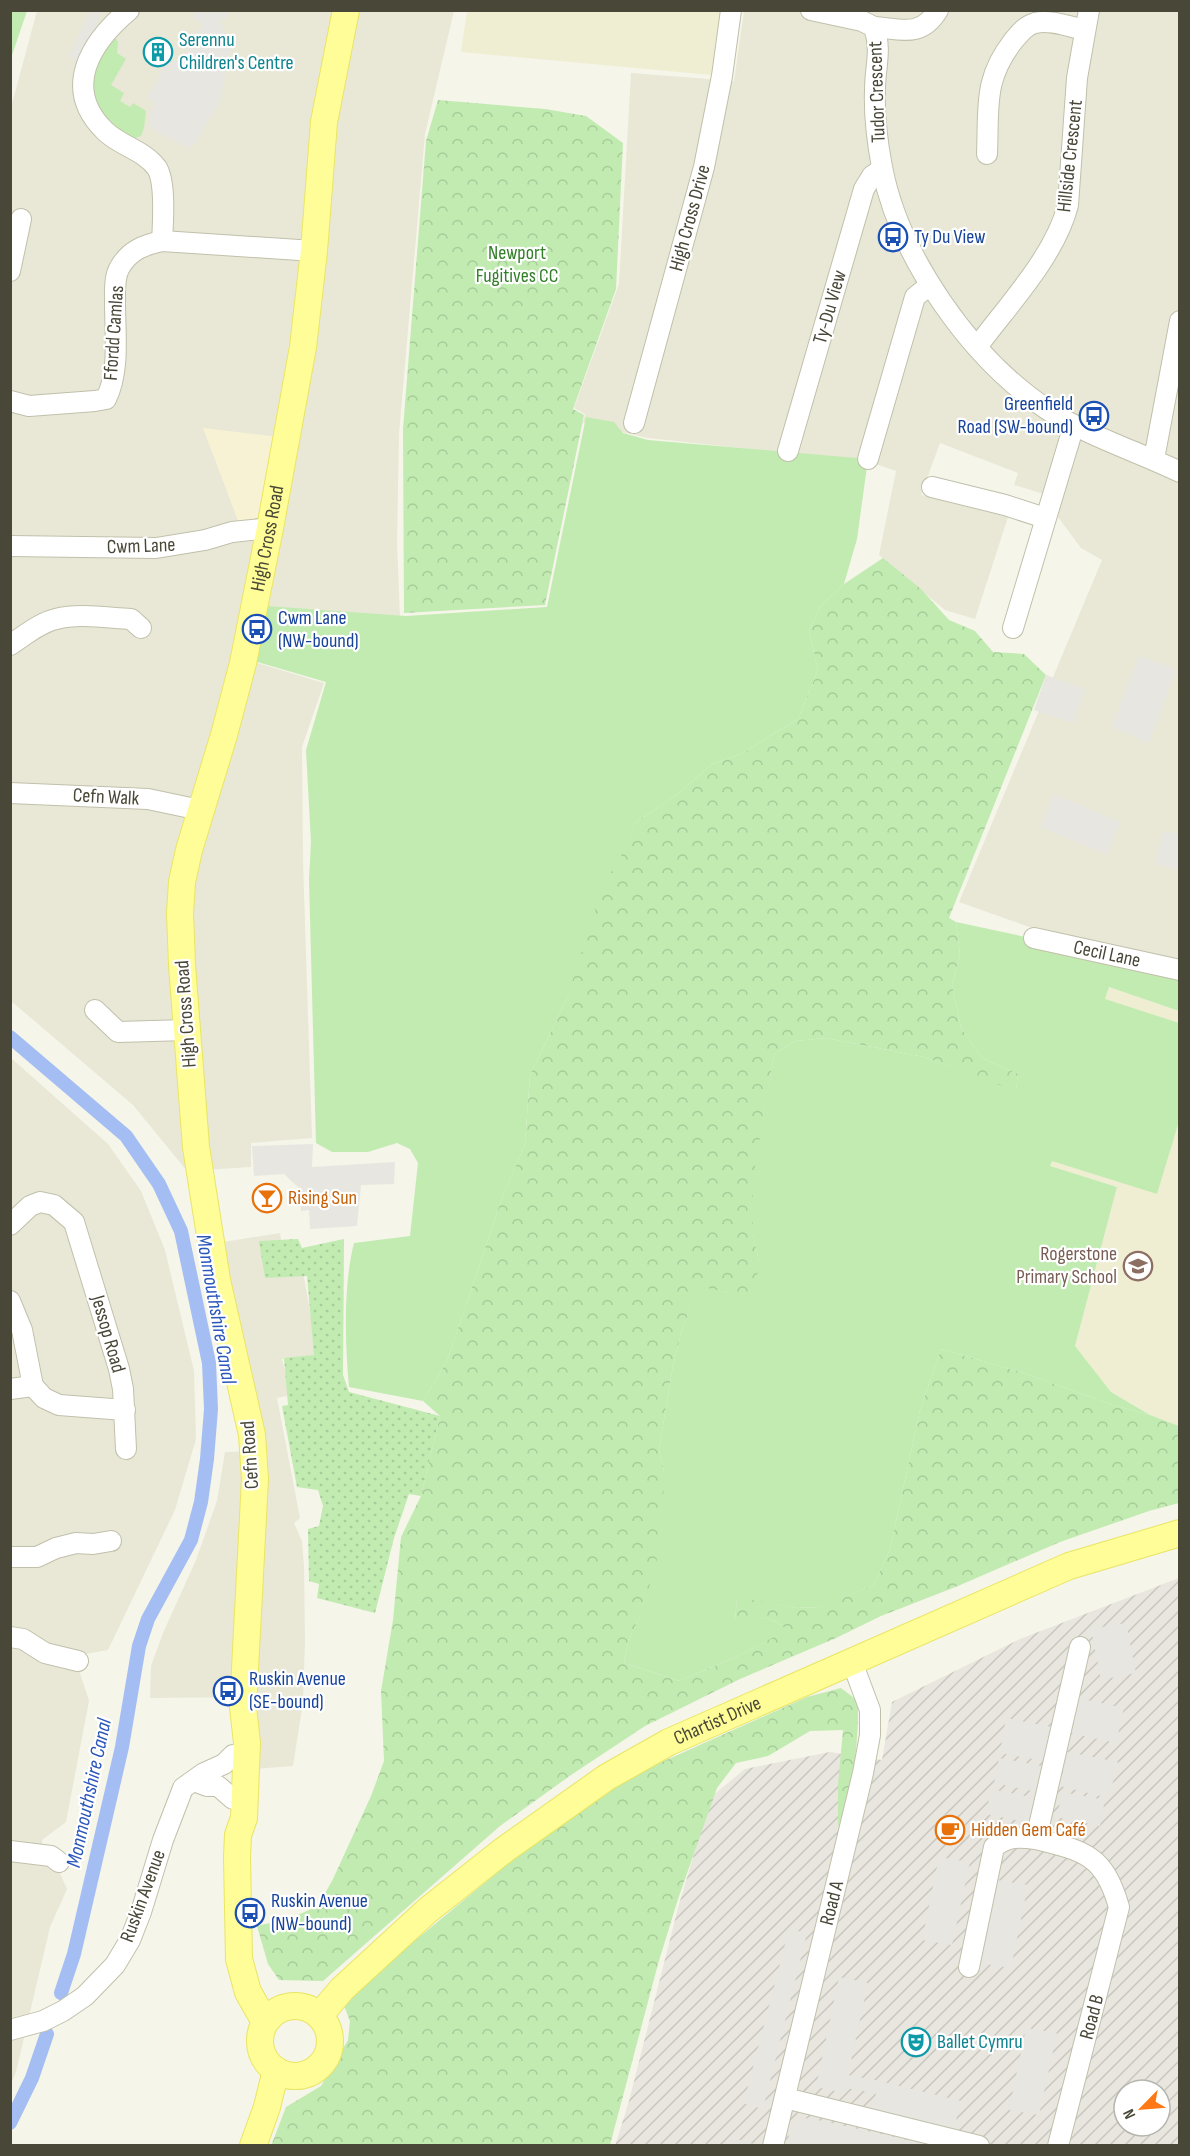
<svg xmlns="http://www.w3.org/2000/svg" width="1190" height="2156" font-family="'Sofia Sans Condensed',sans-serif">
  <defs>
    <pattern id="industrial-furrows" width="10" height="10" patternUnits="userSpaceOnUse" patternTransform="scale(1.5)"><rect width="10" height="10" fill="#e8e6de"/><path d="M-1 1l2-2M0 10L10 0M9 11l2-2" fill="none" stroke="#c8c7bf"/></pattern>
    <pattern id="forest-crowns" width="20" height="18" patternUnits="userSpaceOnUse" patternTransform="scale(1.5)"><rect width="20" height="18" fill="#c1ebb1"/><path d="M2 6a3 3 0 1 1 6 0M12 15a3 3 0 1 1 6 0" fill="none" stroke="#a7cb99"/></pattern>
    <pattern id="garden-dots" width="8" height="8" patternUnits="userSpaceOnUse" patternTransform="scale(1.5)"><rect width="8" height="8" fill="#c1ebb1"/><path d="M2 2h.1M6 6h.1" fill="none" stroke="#a7cb99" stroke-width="1.8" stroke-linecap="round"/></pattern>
  </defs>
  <rect width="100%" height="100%" fill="#f5f5e9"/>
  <g fill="#e9e8d7">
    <path d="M37,11H454L425,134L399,434L397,543L400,618L237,657L324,683L302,747L303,862L312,1138L251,1143V1167L187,1171L133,1105L11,1001L10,111Z"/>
    <path d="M744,11H1179V967L1077,944L959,902L1102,560L1081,548L1058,517L1060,499L1014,485L1018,473L940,443L921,495L1008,517L975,619L945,610L879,555L896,471L870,462L648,438L583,423L585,414L574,408L619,284L631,73L734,81Z"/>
    <path d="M11,1058L108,1144L141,1191L165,1250L194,1371L196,1439L175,1510L108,1650L79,1655V1670L89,1701L66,1822L42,1840L44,1865L59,1871L67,1889L50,1927L16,2072L11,2084Z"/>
    <path d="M280,1233L287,1275L303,1272L318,1356L282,1359L291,1395L277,1398L300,1518L294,1523L302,1541L304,1566L305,1641L303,1702L293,1766L254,1769L251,1697L150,1698L151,1666L163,1633L196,1560L217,1501L225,1452L264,1451L217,1243Z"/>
  </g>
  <path fill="#f7f2d4" d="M203,428L287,438L270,528L242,531Z"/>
  <path fill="url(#industrial-furrows)" fill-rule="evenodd" d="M1179,1578V2145L615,2146L629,2101L678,1908L711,1797L745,1769L830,1752L882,1760L892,1702L1020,1639ZM1124,2090H1160V2126H1124Z"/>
  <g fill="#efeed3">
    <path d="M467,11H731L722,76L461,52Z"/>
    <path d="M1109,987L1179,1011V1426L1150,1415L1111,1392L1075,1346L1117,1187L1049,1166Z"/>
  </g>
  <g fill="#c1ebb1">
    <path d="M11,10L27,11L11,58L10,11Z"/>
    <path d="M115,37L118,42L117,53L126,59L111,85L124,93L120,101L130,107L133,103L146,111L144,128L141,136L133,139C127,136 121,133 116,129C98,115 88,87 97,65C101,55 109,46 115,37Z"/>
    <path d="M586,417L614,422L623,433L648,440L868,459L857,539L844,584L821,606L809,631L818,670L798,719L741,754L712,764L679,793L635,823L586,942L566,1001L530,1075L525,1144L502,1198L447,1361L423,1401L349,1387C345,1342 343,1287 354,1243L410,1236L418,1163L410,1149L397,1143L368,1152H332L316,1143L309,879L311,842L306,750L326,682L254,661L267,606L406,616L547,607Z"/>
    <path d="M956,922L1179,970V1011L1109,987L1105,999L1179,1023V1121L1157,1194L1052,1161L1050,1166L1117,1187L1075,1346L1111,1392L1150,1415L1113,1405L1024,1373L941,1349L920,1410L890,1549L874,1585L822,1607L796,1608L737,1598L735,1619C759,1615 769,1615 788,1630L738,1656L679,1681L624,1663L628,1642L639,1618L664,1471L659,1450L673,1365L682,1330L699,1285L729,1293L759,1262L753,1234L752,1178L774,1055L795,1041L826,1038L924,1057L1016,1090L1018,1074L982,1058L961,1028L952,985L960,954Z"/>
  </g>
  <g fill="url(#forest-crowns)">
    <path d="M438,100L545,109L586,116L623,143L616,289L573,409L584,415L545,605L404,613L403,429L426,141Z"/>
    <path d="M883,558L921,589L949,620L975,631L993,652L1024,654L1046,675L949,918L956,922L960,954L952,985L961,1028L982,1058L1018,1074L1016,1091L924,1057L826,1038L795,1041L774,1055L753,1178V1234L759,1262L755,1291L729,1293L699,1286L682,1330L673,1365L659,1450L664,1471L663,1508L656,1566L639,1618L628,1642L624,1663L679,1681L738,1656L787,1630C770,1614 757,1616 735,1620L737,1597L796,1608L821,1607L874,1585L890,1549L920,1410L941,1349L1024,1373L1113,1405L1150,1415L1179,1426V1503L1149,1511L1060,1542L958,1586L881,1616L836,1638L740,1679L645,1726L571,1775L500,1826L323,1981L279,1980L268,1964L257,1926L291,1918L318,1906L333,1879L371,1796L384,1761L381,1691L393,1620L401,1537L421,1496L440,1416L423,1401L447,1361L502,1198L525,1144L530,1075L566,1001L607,873L615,870L635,823L679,793L712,764L741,754L798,719L818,670L809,631L821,606L844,584Z"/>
    <path d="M841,1688L858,1701C859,1744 853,1787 838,1827V1785L843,1730L810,1731L768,1756L736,1763L717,1788L678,1899L658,1964L610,2145L271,2146L286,2107L321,2086L348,2040L350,2021L342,2001L522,1852L635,1774L807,1697Z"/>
  </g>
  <path fill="url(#garden-dots)" d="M298,1239L302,1248L344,1239L343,1375L349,1392L440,1416L421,1496L409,1494L394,1538L375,1613L317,1598L319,1584L309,1581L308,1529L319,1526L323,1506L318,1490L297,1487L282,1406L288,1405L284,1358L314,1355L307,1276L265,1278L259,1241Z"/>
  <g fill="#e7e6e1">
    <path d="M90,11H101L94,33L80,62L69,57Z"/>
    <path d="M197,11H231L225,20L219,18L231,48L220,101L194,145L187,148L149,127L150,115L155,103L147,98L169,59L179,63L203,24L193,18Z"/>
    <path d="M1139,656L1176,669L1149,743L1112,727Z"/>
    <path d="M1046,675L1085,689L1073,723L1034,710Z"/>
    <path d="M1054,794L1120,822L1107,855L1041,827Z"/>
    <path d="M1164,831L1179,834V870L1155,864Z"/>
    <path d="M313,1144L312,1167L395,1162L394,1184L361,1185L357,1226L310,1229L309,1210L301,1211L299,1188L284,1174L254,1176L252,1146Z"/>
    <path d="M1126,1623L1136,1673L1101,1680L1091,1629Z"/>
    <path d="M1073,1697L1124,1708L1116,1743L1066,1732Z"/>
    <path d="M1006,1718L1051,1727L1044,1761L1000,1753Z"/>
    <path d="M1067,1752L1118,1762L1109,1798L1060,1786Z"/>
    <path d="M999,1758L1042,1766L1037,1792L994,1783Z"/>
    <path d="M991,1789L1035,1798L1030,1823L986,1814Z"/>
    <path d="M1062,1792L1105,1800L1100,1826L1057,1817Z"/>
    <path d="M939,1857L970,1862L952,1945L922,1940Z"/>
    <path d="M997,1880L1028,1885L1011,1968L980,1963Z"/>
    <path d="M789,1929L807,1933L763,2109L745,2104V2098Z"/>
    <path d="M839,1977L868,1983L848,2075L879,2081L961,2101L953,2132L872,2111L876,2093L846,2088L844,2093L816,2087Z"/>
    <path d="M1026,2028L1057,2033L1039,2115L1009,2110Z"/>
    <path d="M808,2118L930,2145H787L790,2130L798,2121Z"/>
    <path d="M729,2137L757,2145H727Z"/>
  </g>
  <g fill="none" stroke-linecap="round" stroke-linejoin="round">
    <g stroke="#a4bef4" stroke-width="14">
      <path d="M10,1037L126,1136L159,1184L181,1231L209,1363L211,1409L207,1459L201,1502L191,1540L148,1619L139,1646L122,1747L74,1954L61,1993"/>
      <path d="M10,2123L32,2078L47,2034"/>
    </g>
    <g stroke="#c1c0ab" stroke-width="22">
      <g id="minor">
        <path d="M129,10C91,42 61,88 105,131C120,146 144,150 157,168C166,183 163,223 162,241"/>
        <path d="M811,10L862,21L874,27C882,51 875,66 875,90C874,116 877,141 882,167C899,257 971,359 1048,410C1088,436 1136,451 1180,472"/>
        <path d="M874,27C902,29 921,38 938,10"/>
        <path d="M987,154C989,107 983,79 1014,40C1020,33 1025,26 1035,23C1050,19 1070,27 1085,30"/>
        <path d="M10,271L21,219"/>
        <path d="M977,347C1008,305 1055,256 1068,205L1077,78L1089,10"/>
        <path d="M10,401L29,406L95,401L106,399C120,371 115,333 115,303C115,292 114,276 120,267C130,250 144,245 162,241L314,251"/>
        <path d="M634,423L704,167L722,76L731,10"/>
        <path d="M788,451L864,189L872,176L882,169"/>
        <path d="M868,459L915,297L930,285"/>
        <path d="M1154,459L1180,321"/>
        <path d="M932,487L1005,505L1045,518"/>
        <path d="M10,546L156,548L205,540L232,532L270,528"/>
        <path d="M1013,628L1074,425"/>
        <path d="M10,645C24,636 39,623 56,619C79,613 108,618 131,619L141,628"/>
        <path d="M10,793L148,799L200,810"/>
        <path d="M1034,938L1180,970"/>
        <path d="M95,1010L118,1032L187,1030"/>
        <path d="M10,1225L30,1206L40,1202L54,1205L74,1222L119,1369L123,1389L126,1449"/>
        <path d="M10,1301L22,1330L33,1386"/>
        <path d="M10,1389L33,1386L44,1398L59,1405L125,1410"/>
        <path d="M10,1557H37L56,1548L76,1543L93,1544L111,1541"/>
        <path d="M10,1637L23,1639L45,1653L78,1661"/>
        <path d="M194,1781L207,1786H218L233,1799"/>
        <path d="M1036,1839C1085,1851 1104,1855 1119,1907L1058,2146"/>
        <path d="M10,1851L51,1856L59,1862"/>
        <path d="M969,1967L994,1847C1008,1836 1019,1837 1036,1839L1080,1647"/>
        <path d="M10,2030L43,2021L63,2011L85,1996L115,1965L130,1940L141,1912L163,1840L183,1788L204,1773L224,1764L233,1755"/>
        <path d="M785,2098L979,2146"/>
        <path d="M773,2146L863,1773L870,1735V1710L852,1662"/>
      </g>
    </g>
    <g stroke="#e9e564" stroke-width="28">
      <g id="major">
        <circle cx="295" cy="2041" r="35"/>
        <path id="s1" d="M320,2015L342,1989L428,1910L504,1850L607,1777L669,1742L1069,1566L1180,1533"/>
        <path id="s2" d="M265,2022L248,1992L239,1959L237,1857L238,1835L244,1818L247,1743L243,1707L255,1479L252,1435L217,1280L196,1147L182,965L180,913L182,882L189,850L224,735L243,663L270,528L303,347L314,251L324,122L346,10"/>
        <path d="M253,2146L267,2107L276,2070"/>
      </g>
    </g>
    <use href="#minor" stroke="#fff" stroke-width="20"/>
    <use href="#major" stroke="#fffd98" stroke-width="26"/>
  </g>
  <defs>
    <g id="building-ring" transform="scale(1.5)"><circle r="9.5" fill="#fff" stroke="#0f9aa8" stroke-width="1.5"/><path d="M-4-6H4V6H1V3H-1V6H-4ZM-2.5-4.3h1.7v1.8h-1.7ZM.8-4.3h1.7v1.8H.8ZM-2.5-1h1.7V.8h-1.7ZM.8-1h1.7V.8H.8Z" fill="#0f9aa8"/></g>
    <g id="bus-ring" transform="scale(1.5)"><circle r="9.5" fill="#fff" stroke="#1a4fb4" stroke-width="1.5"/><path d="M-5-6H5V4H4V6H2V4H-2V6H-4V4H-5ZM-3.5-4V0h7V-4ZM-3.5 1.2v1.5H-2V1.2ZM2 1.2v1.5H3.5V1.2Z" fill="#1a4fb4"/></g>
    <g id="bar-ring" transform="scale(1.5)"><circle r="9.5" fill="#fff" stroke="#e8710a" stroke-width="1.5"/><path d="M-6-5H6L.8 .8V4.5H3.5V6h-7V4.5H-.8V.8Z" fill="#e8710a"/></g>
    <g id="school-ring" transform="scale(1.5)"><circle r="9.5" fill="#fff" stroke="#8d6e63" stroke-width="1.5"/><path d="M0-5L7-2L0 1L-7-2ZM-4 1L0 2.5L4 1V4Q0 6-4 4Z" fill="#8d6e63"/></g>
    <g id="cafe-ring" transform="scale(1.5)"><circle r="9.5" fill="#fff" stroke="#e8710a" stroke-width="1.5"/><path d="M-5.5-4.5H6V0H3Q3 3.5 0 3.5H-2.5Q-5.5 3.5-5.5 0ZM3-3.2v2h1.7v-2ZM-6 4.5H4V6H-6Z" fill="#e8710a"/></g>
    <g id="theatre-ring" transform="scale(1.5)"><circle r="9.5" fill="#fff" stroke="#0f9aa8" stroke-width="1.5"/><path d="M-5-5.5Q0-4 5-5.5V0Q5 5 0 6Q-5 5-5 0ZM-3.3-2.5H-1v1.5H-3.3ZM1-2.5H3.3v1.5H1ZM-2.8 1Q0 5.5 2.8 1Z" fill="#0f9aa8"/></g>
  </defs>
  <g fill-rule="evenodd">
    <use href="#building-ring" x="158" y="52"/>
    <use href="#bus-ring" x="893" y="237"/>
    <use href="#bus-ring" x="1094" y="416"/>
    <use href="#bus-ring" x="257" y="629"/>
    <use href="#bar-ring" x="267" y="1198"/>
    <use href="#school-ring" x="1138" y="1266"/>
    <use href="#bus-ring" x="228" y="1691"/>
    <use href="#cafe-ring" x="950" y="1830"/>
    <use href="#bus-ring" x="250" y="1913"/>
    <use href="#theatre-ring" x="916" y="2042"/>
  </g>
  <g text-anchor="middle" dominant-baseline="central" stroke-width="4.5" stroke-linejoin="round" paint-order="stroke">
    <g font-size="20" fill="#0d838f" stroke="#fff" text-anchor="start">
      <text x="179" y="40">Serennu<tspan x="179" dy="23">Children's Centre</tspan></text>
      <text x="937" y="2042">Ballet Cymru</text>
    </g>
    <g font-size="20" fill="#494737" stroke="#fff">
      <text transform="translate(877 92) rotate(-92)">Tudor Crescent</text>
      <text transform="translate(1070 156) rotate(-84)">Hillside Crescent</text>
      <text transform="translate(690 218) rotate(-75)">High Cross Drive</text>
      <text transform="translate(830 307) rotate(-74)">Ty-Du View</text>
      <text transform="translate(114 333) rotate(-86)">Ffordd Camlas</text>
      <text stroke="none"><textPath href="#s2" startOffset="1508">High Cross Road</textPath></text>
      <text transform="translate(141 546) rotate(-2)">Cwm Lane</text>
      <text transform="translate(106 797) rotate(3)">Cefn Walk</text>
      <text transform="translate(1107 954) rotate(12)">Cecil Lane</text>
      <text transform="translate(186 1014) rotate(-94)">High Cross Road</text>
      <text transform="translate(108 1334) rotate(74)">Jessop Road</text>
      <text transform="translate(250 1455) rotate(-94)">Cefn Road</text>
      <text stroke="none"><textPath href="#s1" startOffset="498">Chartist Drive</textPath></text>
      <text transform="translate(143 1896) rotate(-70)">Ruskin Avenue</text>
      <text transform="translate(832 1903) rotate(-76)">Road A</text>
      <text transform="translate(1092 2017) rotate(-75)">Road B</text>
    </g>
    <g font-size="20" fill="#164399" stroke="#fff" text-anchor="start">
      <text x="914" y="237">Ty Du View</text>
      <text x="1073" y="404" text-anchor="end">Greenfield<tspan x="1073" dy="23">Road (SW-bound)</tspan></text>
      <text x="278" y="618">Cwm Lane<tspan x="278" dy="23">(NW-bound)</tspan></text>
      <text x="249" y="1679">Ruskin Avenue<tspan x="249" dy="23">(SE-bound)</tspan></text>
      <text x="271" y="1901">Ruskin Avenue<tspan x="271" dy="23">(NW-bound)</tspan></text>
    </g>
    <g font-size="20" fill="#317f27" stroke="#fff">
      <text x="517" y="253">Newport<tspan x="517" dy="23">Fugitives CC</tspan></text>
    </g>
    <g font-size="20" fill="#c56008" stroke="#fff" text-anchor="start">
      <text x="288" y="1198">Rising Sun</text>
      <text x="971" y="1830">Hidden Gem Café</text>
    </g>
    <g font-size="20" fill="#785e54" stroke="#fff" text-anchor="end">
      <text x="1117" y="1254">Rogerstone<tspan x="1117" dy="23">Primary School</tspan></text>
    </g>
    <g font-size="21" font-style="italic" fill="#2b57bb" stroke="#fff">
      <text transform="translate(216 1309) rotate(80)">Monmouthshire Canal</text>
      <text transform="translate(89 1793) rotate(-78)">Monmouthshire Canal</text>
    </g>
  </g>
  <rect width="1190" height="2156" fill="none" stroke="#494737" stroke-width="24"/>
  <g transform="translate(1142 2108) rotate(245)"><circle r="28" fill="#ffffff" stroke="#b6b5af" stroke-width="1.5"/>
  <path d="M0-4.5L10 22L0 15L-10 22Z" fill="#ff7816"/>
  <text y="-9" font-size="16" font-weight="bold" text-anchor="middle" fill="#494737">N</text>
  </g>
</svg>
